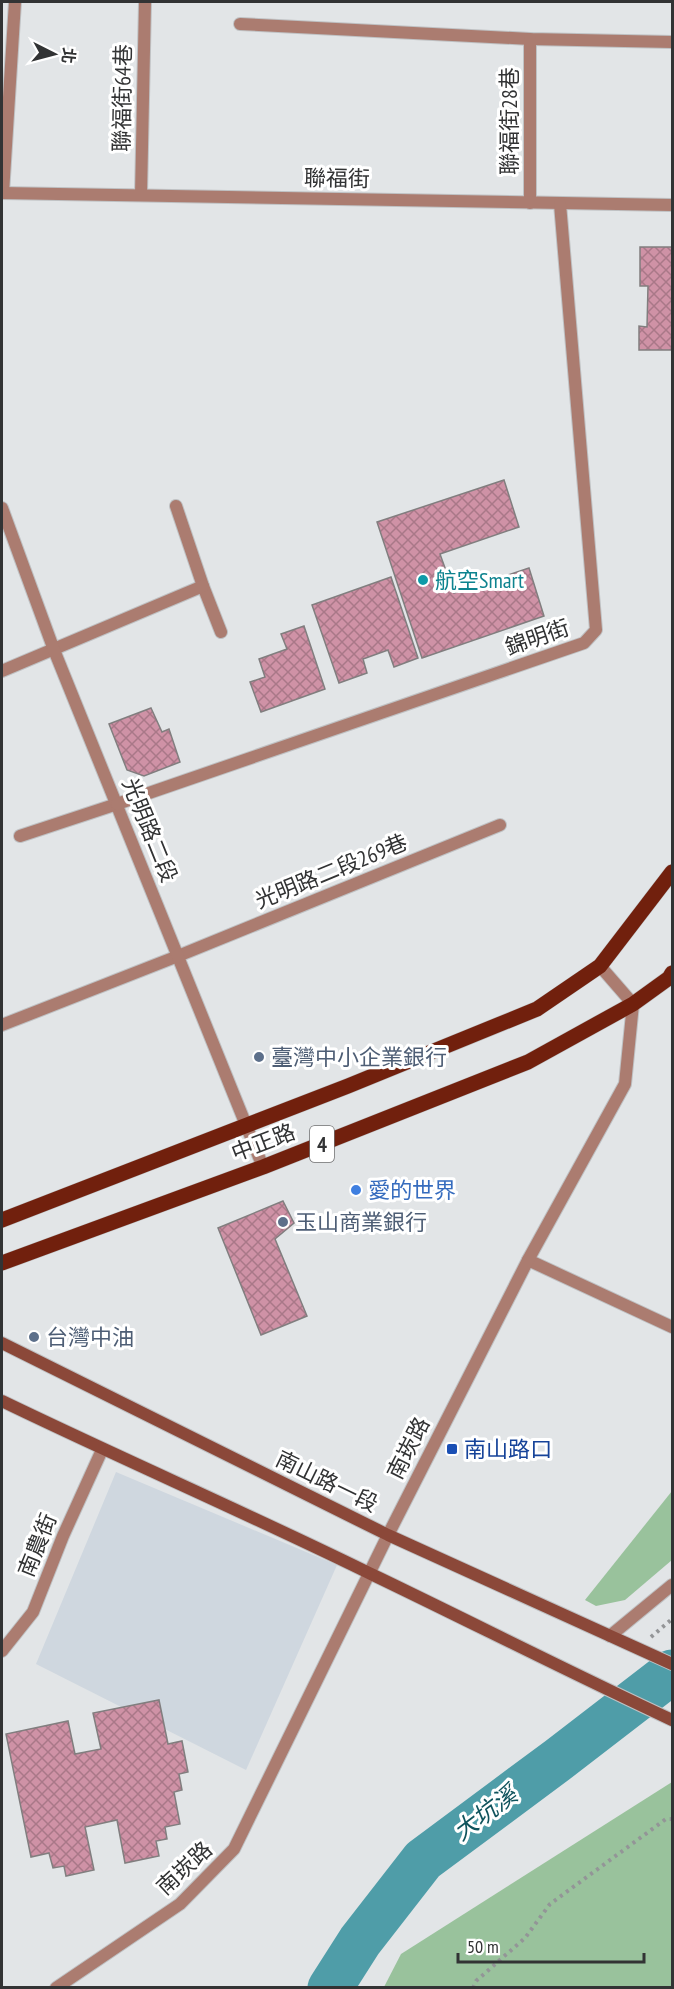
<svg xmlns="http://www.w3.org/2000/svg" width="674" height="1989" font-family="'PT Sans Narrow','Noto Sans TC',sans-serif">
  <defs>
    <pattern id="building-cross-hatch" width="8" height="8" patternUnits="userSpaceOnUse" patternTransform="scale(1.5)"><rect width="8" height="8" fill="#cf92a6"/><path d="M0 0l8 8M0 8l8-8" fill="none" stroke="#a97888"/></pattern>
  </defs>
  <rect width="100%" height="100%" fill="#e2e5e7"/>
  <path fill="#cfd7df" d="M116,1472L337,1565L246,1770L36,1664Z"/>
  <g fill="#99c29c">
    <path d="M672,1491V1560L625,1600L596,1606L585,1600Z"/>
    <path d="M672,1782V1987H384L401,1954Z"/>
  </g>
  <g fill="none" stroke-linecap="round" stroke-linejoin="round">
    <path stroke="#4f9da8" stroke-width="45" d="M330,1988L360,1941L423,1860L559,1759L672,1672"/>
  </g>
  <g fill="url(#building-cross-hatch)" stroke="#817e7f" stroke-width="1.5">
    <path d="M640,247H672V350H639V326L647,327L648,286H640Z"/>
    <path d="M504,480L519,527L440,554L454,593L529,568L544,616L422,658L377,522Z"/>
    <path d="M391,577L418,658L394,667L388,650L363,659L367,673L339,683L312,605Z"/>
    <path d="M304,626L325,689L261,712L250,682L265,677L259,659L287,649L281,634Z"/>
    <path d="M151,708L162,732L169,729L180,762L144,776L127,770L109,724Z"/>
    <path d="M283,1201L294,1223L275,1239L307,1316L261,1335L218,1228Z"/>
    <path d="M159,1700L168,1744L182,1741L188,1772L179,1774L182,1790L174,1792L180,1824L165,1827L167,1839L156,1841L159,1856L125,1863L117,1820L85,1827L94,1870L66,1876L64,1866L53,1868L49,1853L31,1857L6,1734L68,1721L75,1754L101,1749L93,1713Z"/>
  </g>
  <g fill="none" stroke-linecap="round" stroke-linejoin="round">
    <g stroke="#bfc1c3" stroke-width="14">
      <g id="lane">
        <path d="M240,24L530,39L672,42"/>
        <path d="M3,193L15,2"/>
        <path d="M141,195L145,2"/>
        <path d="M530,203V39"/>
        <path d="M176,506L203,586L221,632"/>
        <path d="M2,671L203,586"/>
        <path d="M20,836L117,804"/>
        <path d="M2,1025L178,956L500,825"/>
        <path d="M2,1651L33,1612L63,1536L102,1450"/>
      </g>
    </g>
    <g stroke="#bfc1c3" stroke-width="14">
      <g id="street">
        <path d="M2,193L672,205"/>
        <path d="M2,508L54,650L263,1167"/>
        <path d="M117,804L584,643L596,630L560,204"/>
        <path d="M528,1260L672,1327"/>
        <path d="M610,1636L672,1585"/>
        <path d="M56,1988L180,1904L234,1849L388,1535L528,1260L625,1084L633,1004L600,966"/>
      </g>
    </g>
    <g stroke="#bfc1c3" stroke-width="14">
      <g id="secondary">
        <path d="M2,1343L388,1535L672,1664"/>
        <path d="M2,1401C124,1460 249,1514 371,1574C471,1622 571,1673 672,1720"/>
      </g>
    </g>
    <g stroke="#bfc1c3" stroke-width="16">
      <g id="primary">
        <path d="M2,1220L348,1086L537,1009L600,966L672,872"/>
        <path d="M2,1263L263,1167L528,1062L633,1004L669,978L672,973"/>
      </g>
    </g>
    <g stroke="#939597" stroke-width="4" stroke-dasharray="3 4.5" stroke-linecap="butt">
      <path d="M651,1637L672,1619"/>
      <path d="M473,1988L476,1981L525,1938L550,1904L666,1819H672"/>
    </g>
    <use href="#lane" stroke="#ab7c70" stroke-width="12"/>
    <use href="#street" stroke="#ab7c70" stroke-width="12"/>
    <use href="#secondary" stroke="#8b4839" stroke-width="12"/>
    <use href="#primary" stroke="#71200d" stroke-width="15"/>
  </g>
  <circle fill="#0f9aa8" stroke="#fff" stroke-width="2" cx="423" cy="580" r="6"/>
  <g fill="#5c6f8a" stroke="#fff" stroke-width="2">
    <circle cx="259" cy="1057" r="6"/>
    <circle cx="283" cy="1222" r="6"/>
    <circle cx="34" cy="1337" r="6"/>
  </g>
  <circle fill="#3f7fe0" stroke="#fff" stroke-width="2" cx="356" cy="1190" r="6"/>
  <rect fill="#1a4fb4" stroke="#fff" stroke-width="2" x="446" y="1443" width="12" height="12" rx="3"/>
  <g text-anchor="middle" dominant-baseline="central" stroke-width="6" stroke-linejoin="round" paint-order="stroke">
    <rect fill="#fff" stroke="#707071" stroke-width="1.5" x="310" y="1126" width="24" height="36" rx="4.5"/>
    <g font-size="21" font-weight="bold" fill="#323334">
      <text x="322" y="1144">4</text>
    </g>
    <g font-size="22" fill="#323334" stroke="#fff">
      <text transform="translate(122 98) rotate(-89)">聯福街64巷</text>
      <text transform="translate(509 121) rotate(-90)">聯福街28巷</text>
      <text transform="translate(337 178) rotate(1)">聯福街</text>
      <text transform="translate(537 637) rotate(-19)">錦明街</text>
      <text transform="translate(150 830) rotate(68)">光明路二段</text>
      <text transform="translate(331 871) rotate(-22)">光明路二段269巷</text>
      <text transform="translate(263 1142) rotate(-21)">中正路</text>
      <text transform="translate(408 1448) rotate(-63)">南崁路</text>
      <text transform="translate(327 1481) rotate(26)">南山路一段</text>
      <text transform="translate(37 1545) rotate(-68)">南農街</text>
      <text transform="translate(184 1868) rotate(-43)">南崁路</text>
    </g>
    <g font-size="22" fill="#0d838f" stroke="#fff" text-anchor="start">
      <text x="435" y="580">航空Smart</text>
    </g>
    <g font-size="22" fill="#4e5e75" stroke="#fff" text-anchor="start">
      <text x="271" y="1057">臺灣中小企業銀行</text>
      <text x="295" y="1222">玉山商業銀行</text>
      <text x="46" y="1337">台灣中油</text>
    </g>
    <g font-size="22" fill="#366cbe" stroke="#fff" text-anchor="start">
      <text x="368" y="1190">愛的世界</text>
    </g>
    <g font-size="22" fill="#164399" stroke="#fff" text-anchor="start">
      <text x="464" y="1449">南山路口</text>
    </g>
    <g font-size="24" font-style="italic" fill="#0f535c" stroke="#fff">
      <text transform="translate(485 1813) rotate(-37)">大坑溪</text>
    </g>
  </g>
  <rect width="674" height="1989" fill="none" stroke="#323334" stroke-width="6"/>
  <g transform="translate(54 54) rotate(96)" stroke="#ffffff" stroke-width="4.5" paint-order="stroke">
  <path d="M0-4.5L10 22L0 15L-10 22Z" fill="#323334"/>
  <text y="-9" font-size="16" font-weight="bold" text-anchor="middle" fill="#323334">北</text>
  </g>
  <path d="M458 1953v9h186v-9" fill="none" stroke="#323334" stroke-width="3"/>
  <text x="467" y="1953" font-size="18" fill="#323334" stroke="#ffffff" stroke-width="4.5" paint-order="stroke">50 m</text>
</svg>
